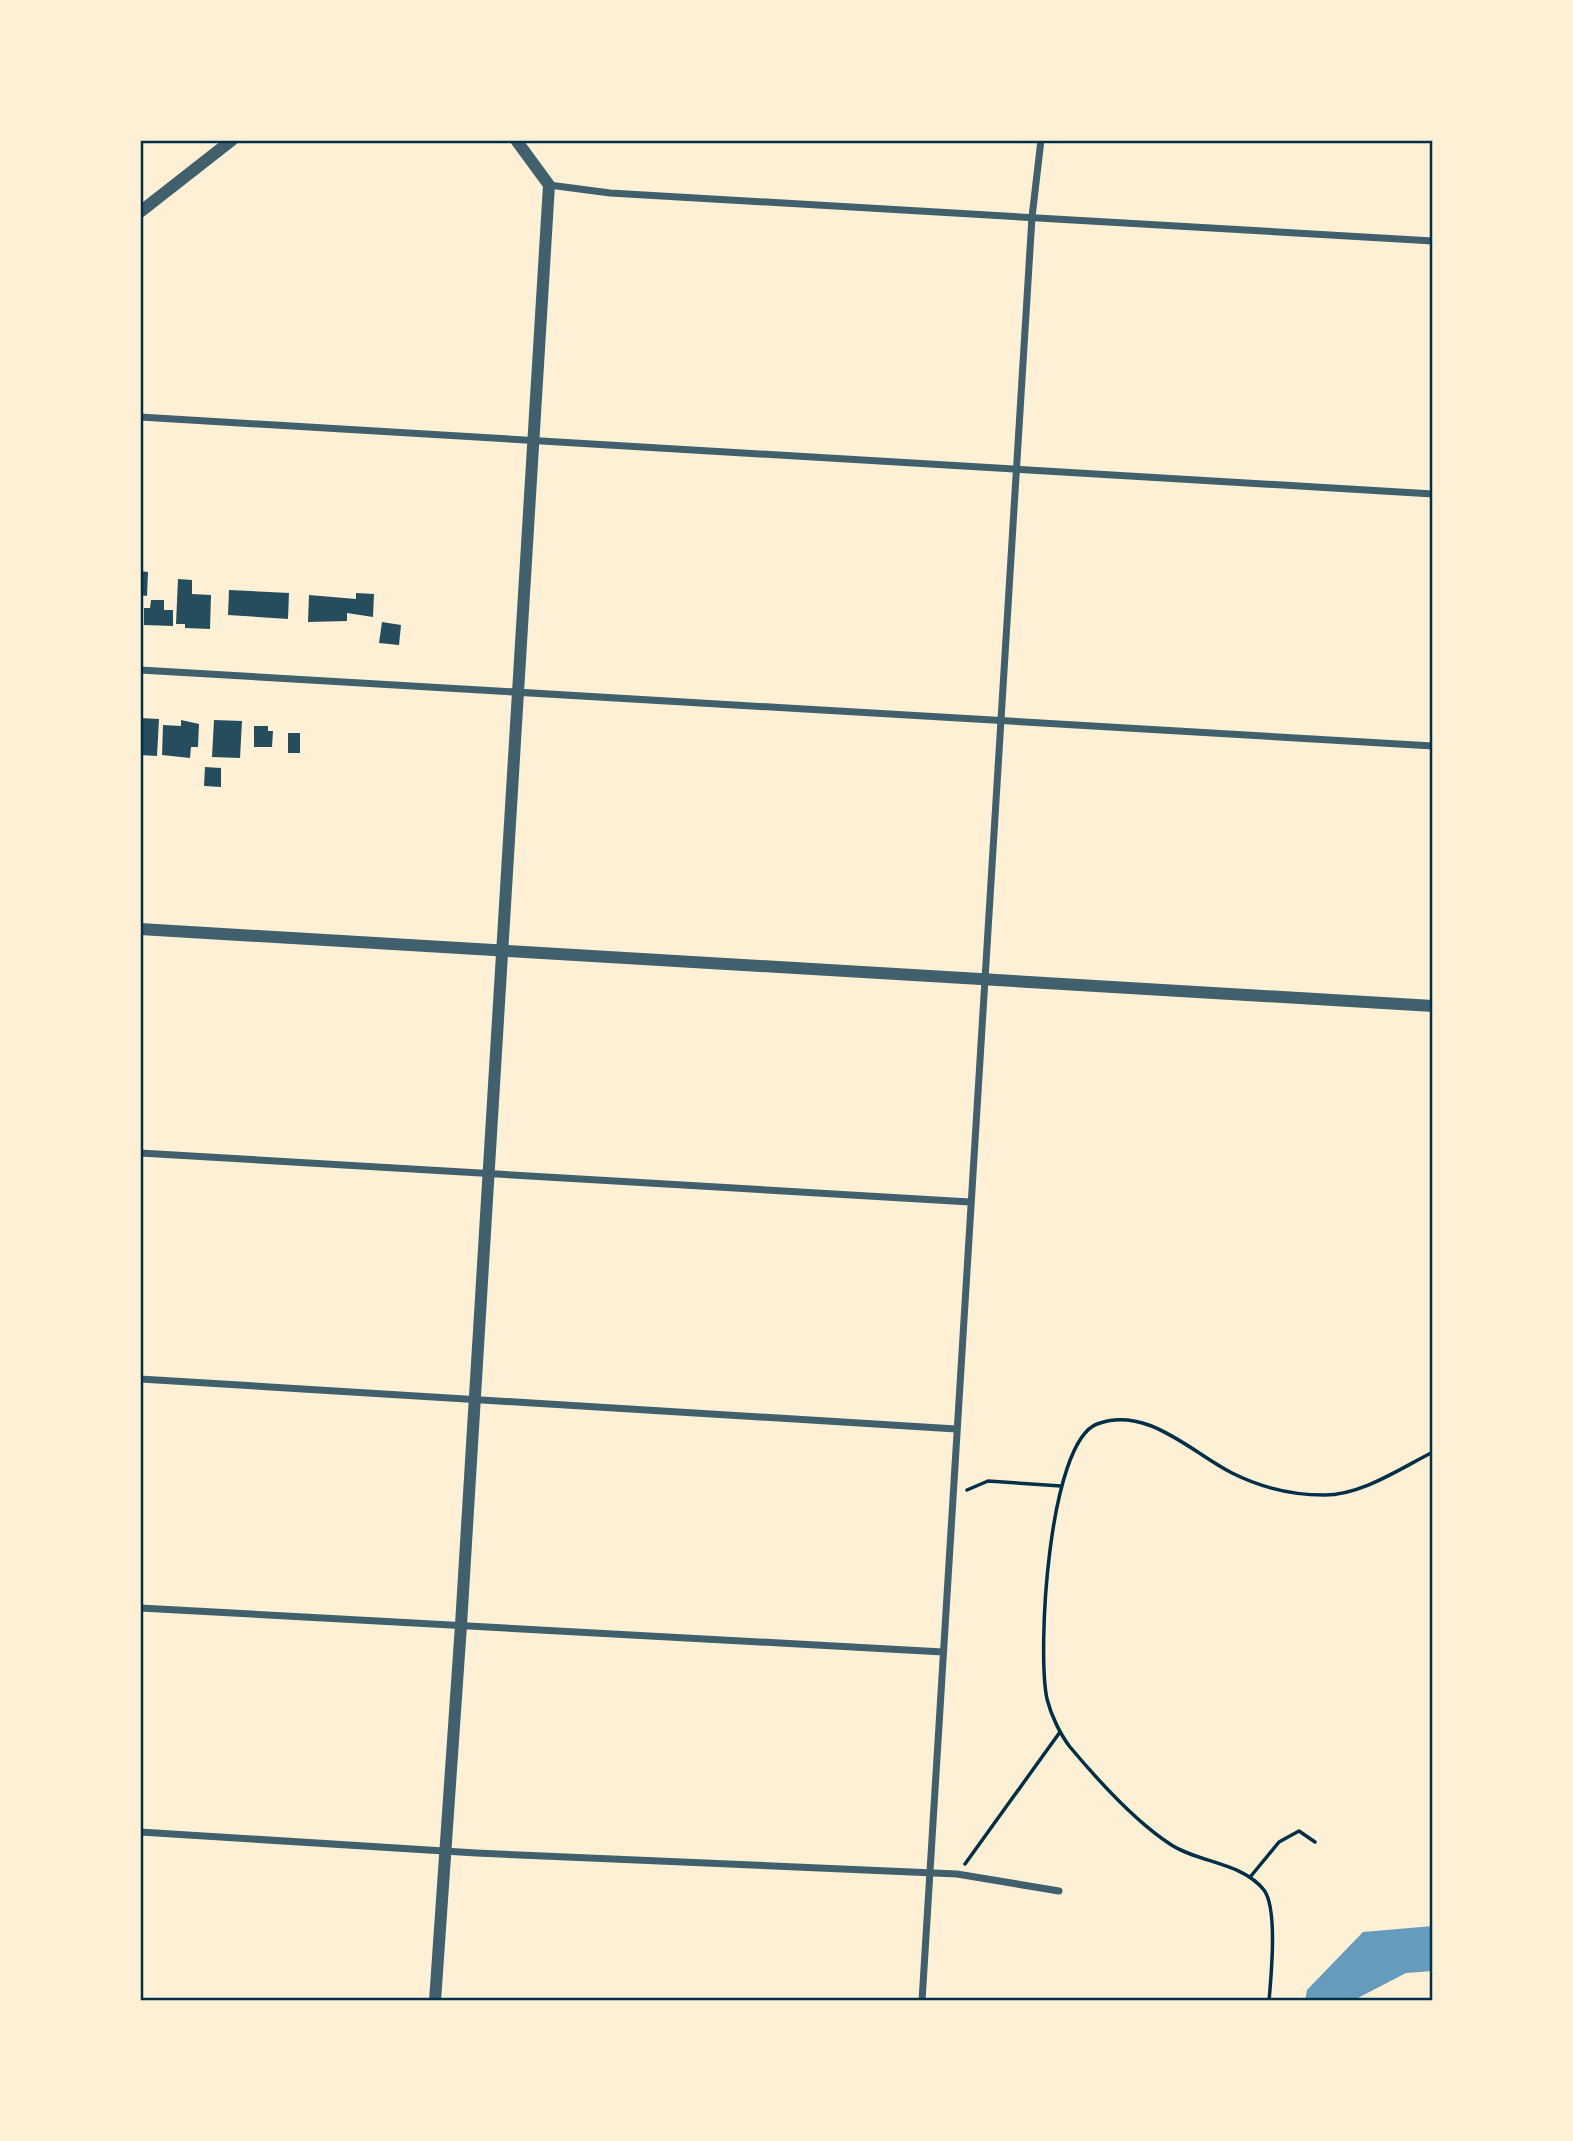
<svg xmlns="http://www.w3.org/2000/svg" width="1573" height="2141" font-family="'Noto Sans',sans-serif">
  <rect width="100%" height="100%" fill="#fdf0d5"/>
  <path fill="#669bbc" d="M1433,1926V1971L1406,1973L1352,2001H1305L1307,1990L1363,1932Z"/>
  <g fill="#264d5e">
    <path d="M140,571L148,572L147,596L140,595Z"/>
    <path d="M178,579L192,580V594L211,595L210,629L185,628V624H176Z"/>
    <path d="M229,590L289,593L288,619L228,615Z"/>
    <path d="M356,593L374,594L373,617L347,613V621L308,622L309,595L356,599Z"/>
    <path d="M151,600H164V610H173V626L144,625V608H150Z"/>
    <path d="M382,622L401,625L399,645L379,643Z"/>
    <path d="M140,718L159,719L157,756L140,755Z"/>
    <path d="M181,720L199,724L198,747H191L190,758L162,755L163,725L181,726Z"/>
    <path d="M214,720L242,721L240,758L212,757Z"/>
    <path d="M254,726H268V731H273L272,747H254Z"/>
    <rect x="288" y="733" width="12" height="20"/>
    <path d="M205,767L221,768V787L204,786Z"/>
  </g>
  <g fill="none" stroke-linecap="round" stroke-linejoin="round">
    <g stroke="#003049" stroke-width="3.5">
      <path d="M967,1490L988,1481L1061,1486"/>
      <path d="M965,1864L1060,1732"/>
      <path d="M1251,1876L1279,1842L1299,1831L1315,1842"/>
      <path d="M1269,2001C1271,1977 1278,1909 1264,1890C1242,1862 1198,1863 1170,1844C1136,1822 1096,1778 1070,1747C1060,1734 1051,1715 1047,1699C1037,1652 1048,1443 1097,1424C1146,1405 1191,1452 1232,1473C1260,1487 1293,1495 1324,1495C1362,1495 1401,1468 1433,1452"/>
    </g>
    <g stroke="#3f606c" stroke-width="7">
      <path d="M549,185L610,193L1433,241"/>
      <path d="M140,417L1433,494"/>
      <path d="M140,670L1433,746"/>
      <path d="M140,1153L970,1202"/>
      <path d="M140,1379L956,1429"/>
      <path d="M140,1608L943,1652"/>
      <path d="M140,1832L476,1853L957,1874L1059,1891"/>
      <path d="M922,2001L1032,217L1041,140"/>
    </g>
    <g stroke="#3f606c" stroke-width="12">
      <path d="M140,212L232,140"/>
      <path d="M140,929L1433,1006"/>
      <path d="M435,2001L461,1625L549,185L516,140"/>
    </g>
  </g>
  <rect width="1573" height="2141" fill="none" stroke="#fdf0d5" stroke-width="284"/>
  <rect x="142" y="142" width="1289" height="1857" fill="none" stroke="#003049" stroke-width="2.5"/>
</svg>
